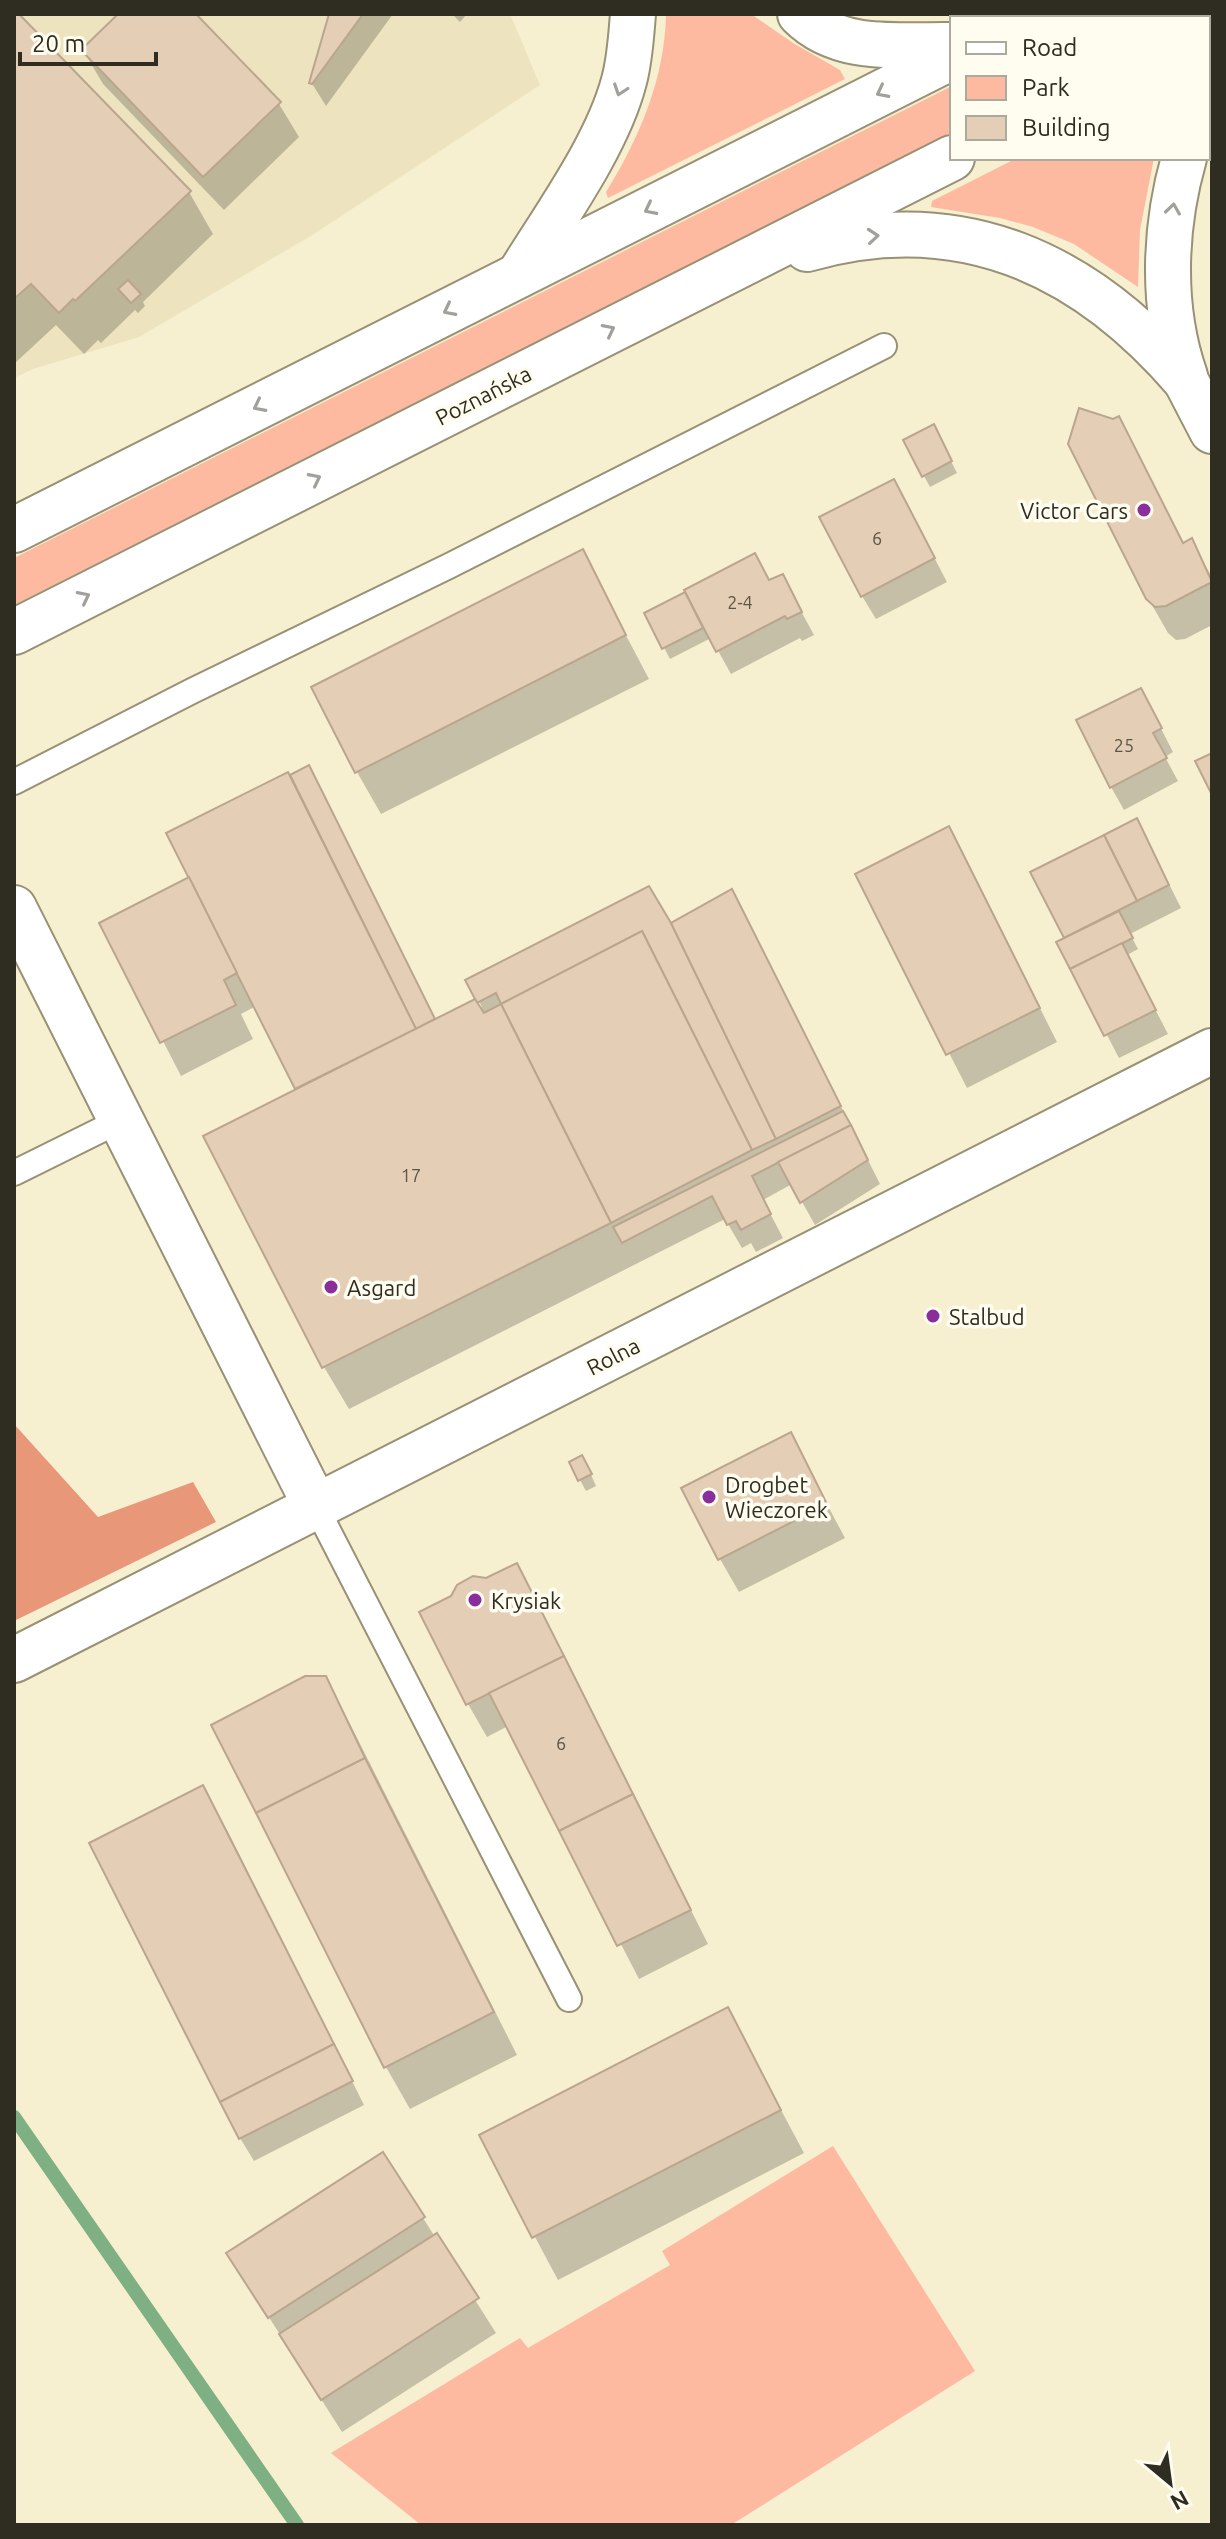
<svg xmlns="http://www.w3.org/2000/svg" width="1226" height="2539" font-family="Ubuntu,sans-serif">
  <rect width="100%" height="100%" fill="#f6efd0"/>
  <path fill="#ede3be" d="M14,14H510L540,85L314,234L139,337L33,369L14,378Z"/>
  <g fill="#fdbaa1">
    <path d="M666,14H751L793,43L840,70L845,79L608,198L606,192C639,139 665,78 666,14Z"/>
    <path d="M952,86V132L14,605V558Z"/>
    <path d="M1017,158H1154L1140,230L1138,287L1074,244L1033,227L1000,218L931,207L932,201Z"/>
    <path d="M833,2146L975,2371L731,2525H421L331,2453L520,2338L528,2348L670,2265L662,2251Z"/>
  </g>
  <path fill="#e89879" d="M14,1424L98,1517L193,1482L216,1522L14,1621Z"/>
  <g fill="#0003">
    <path d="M14,14L189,192L213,234L143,302L145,306L138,313L135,310L101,343L98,340L84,354L56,325L14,364Z"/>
    <path d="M121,14H193L279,104L299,137L224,210L103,84L83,50Z"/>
    <path d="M331,14H393L326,106L311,82Z"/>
    <path d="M452,14H467L460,22Z"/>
    <path d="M1119,419L1184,544L1191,541L1212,577V625L1185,639L1176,640L1168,633L1148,598L1113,421Z"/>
    <path d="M939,438L957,473L930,487L924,476Z"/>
    <path d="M906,504L947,582L876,619L862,596Z"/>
    <path d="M582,552L649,679L381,814L357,772Z"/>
    <path d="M770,582L795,600L814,635L802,641L800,638L731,674L711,638L670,659L646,614L688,593Z"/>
    <path d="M1153,713L1173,752L1165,757L1178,781L1124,810L1111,787Z"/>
    <path d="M308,768L436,1021L482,1007L468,981L670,926L731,891L750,925L880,1184L815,1225L792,1184L763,1200L783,1238L756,1252L751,1243L742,1248L725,1219L349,1409L324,1367L206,1136L298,1090L256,1006L241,1014L253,1039L181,1076L102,923L191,878L289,778Z"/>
    <path d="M1149,844L1181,908L1130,934L1138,949L1127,955L1168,1034L1119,1058L1059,943L1067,939L1033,873Z"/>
    <path d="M967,863L1057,1042L967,1088L858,875Z"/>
    <path d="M790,1435L845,1538L739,1592L720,1559Z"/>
    <path d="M588,1468L596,1486L586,1491L580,1480Z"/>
    <path d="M516,1566L535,1599L708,1944L639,1979L508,1726L487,1737L468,1704L453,1597Z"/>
    <path d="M324,1678L344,1712L517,2055L410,2109L386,2067Z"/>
    <path d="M202,1787L227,1830L364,2105L254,2161L240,2138Z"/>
    <path d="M727,2009L804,2153L558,2280L481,2136Z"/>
    <path d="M423,2218L496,2333L342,2432L228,2253Z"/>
  </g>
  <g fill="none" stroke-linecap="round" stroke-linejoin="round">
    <path stroke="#7fb084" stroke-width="14" d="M14,2117L297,2525"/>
  </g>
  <g fill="#e4ceb6" stroke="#baa58e" stroke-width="2">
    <path d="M14,14H19L191,191L75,301L73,299L59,313L31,284L14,299Z"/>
    <path d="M118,14H196L281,102L203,177L81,50Z"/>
    <path d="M329,14H363L312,84L309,83Z"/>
    <path d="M128,280L141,294L131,303L118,289Z"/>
    <path d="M1079,408L1113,419L1119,416L1183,543L1192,538L1212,582L1166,606L1155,607L1146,599L1068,444Z"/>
    <path d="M934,424L952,461L922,477L903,440Z"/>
    <path d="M894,479L935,558L861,597L819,517Z"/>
    <path d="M583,549L626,635L355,773L311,687Z"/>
    <path d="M755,553L769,580L783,574L802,612L787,619L785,616L716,652L684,590Z"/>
    <path d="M685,592L703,628L662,649L644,613Z"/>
    <path d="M1141,688L1162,728L1153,733L1167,758L1110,788L1076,720Z"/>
    <path d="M1212,753V795L1195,761Z"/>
    <path d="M309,765L435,1019L416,1029L290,775Z"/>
    <path d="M288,772L416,1029L295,1089L166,833Z"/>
    <path d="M1137,818L1169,885L1137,901L1104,835Z"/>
    <path d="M949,826L1040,1008L946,1055L855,874Z"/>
    <path d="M1104,835L1137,901L1064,938L1030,872Z"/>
    <path d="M189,877L237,973L224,980L236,1005L160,1043L99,923Z"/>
    <path d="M649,886L671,923L776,1139L752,1150L642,931L501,1004L496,993L477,1003L465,980Z"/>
    <path d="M732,889L841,1106L776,1139L671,923Z"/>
    <path d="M1119,911L1133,938L1070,969L1056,942Z"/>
    <path d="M642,931L752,1150L611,1223L501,1004Z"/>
    <path d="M1122,943L1156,1010L1104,1036L1070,969Z"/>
    <path d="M475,999L484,1013L501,1004L611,1223L322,1368L203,1136Z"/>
    <path d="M843,1111L851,1125L752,1176L771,1214L741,1230L736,1221L727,1225L712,1196L622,1243L613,1227Z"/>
    <path d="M851,1125L868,1160L800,1203L778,1162Z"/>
    <path d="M791,1432L827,1504L718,1560L681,1488Z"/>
    <path d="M582,1455L592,1474L578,1481L569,1462Z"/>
    <path d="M517,1563L564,1656L466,1705L419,1612L451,1596L457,1585L473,1576L486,1578Z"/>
    <path d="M564,1656L633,1794L559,1831L489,1693Z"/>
    <path d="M305,1676H326L365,1758L256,1813L211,1725Z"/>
    <path d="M365,1758L494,2012L384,2068L256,1813Z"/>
    <path d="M203,1785L334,2044L220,2102L89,1843Z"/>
    <path d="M633,1794L691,1910L617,1946L559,1831Z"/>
    <path d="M728,2007L781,2110L532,2238L479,2135Z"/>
    <path d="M334,2044L353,2081L239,2139L220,2102Z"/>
    <path d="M383,2152L425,2217L268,2318L226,2253Z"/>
    <path d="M437,2233L479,2298L321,2400L279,2334Z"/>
  </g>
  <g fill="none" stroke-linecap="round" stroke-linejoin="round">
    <g stroke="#989175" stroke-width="28">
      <g id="service">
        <path d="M14,782L192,691L449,566L884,346"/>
        <path d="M14,1173L121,1120"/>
        <path d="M316,1507L569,1999"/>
      </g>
    </g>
    <g stroke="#989175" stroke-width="48">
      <path id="minor" d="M14,908L316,1507"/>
    </g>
    <g stroke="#989175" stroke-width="48">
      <g id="tertiary">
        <path d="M1186,381L1212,431"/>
        <path d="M14,1660L1212,1051"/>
      </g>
    </g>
    <g stroke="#989175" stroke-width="48">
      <g id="primary">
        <path d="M800,14C840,54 899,44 952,45"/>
        <path d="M1030,18L1038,14"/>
        <path d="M1208,29L1212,27"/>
        <path d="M1208,103L1212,97"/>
        <path d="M1184,158C1164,228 1161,307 1185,376"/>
        <path d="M807,249C961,205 1086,264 1186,381"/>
        <path d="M519,275C554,218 607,146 624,81C630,59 631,37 633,14"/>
        <path d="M14,530L952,57"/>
        <path d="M14,632L952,158"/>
      </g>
    </g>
    <use href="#service" stroke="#fff" stroke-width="24"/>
    <use href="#minor" stroke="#fff" stroke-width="44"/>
    <use href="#tertiary" stroke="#fff" stroke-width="44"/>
    <use href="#primary" stroke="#fff" stroke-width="44"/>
  </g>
  <defs><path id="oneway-chevron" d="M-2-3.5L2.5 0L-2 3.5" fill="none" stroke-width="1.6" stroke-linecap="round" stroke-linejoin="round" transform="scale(2)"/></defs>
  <g stroke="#a1a09b">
    <use href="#oneway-chevron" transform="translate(620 90) rotate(109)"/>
    <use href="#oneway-chevron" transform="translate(882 92) rotate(153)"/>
    <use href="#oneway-chevron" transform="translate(650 209) rotate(153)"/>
    <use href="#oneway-chevron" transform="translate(1173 209) rotate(-82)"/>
    <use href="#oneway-chevron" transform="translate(873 236) rotate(-5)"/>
    <use href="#oneway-chevron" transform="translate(449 310) rotate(153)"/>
    <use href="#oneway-chevron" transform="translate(609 330) rotate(-27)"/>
    <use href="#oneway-chevron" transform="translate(259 406) rotate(153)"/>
    <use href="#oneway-chevron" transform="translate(315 479) rotate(-27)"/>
    <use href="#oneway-chevron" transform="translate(84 597) rotate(-27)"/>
  </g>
  <g fill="#892e9a" stroke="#fffcf0" stroke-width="3">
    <circle cx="1144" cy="510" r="8"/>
    <circle cx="331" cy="1287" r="8"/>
    <circle cx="933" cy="1316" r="8"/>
    <circle cx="709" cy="1497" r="8"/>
    <circle cx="475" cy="1600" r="8"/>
  </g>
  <g text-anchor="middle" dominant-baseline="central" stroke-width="7" stroke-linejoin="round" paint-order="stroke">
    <g font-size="18" fill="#5c5446">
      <text x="877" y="538">6</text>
      <text x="740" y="602">2-4</text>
      <text x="1124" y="745">25</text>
      <text x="411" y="1175">17</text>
      <text x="561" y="1743">6</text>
    </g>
    <g font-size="22" fill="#2f2c21" stroke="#fffcf0">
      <text transform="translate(483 395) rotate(-27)">Poznańska</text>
      <text transform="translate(613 1356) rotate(-27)">Rolna</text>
    </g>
    <g font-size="22" fill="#2f2c21" stroke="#fffcf0" text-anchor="start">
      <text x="1128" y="510" text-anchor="end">Victor Cars</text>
      <text x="347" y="1287">Asgard</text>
      <text x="949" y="1316">Stalbud</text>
      <text x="725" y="1484">Drogbet<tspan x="725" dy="25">Wieczorek</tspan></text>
      <text x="491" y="1600">Krysiak</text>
    </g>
  </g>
  <rect width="1226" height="2539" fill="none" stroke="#2f2c21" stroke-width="32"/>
  <rect x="950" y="16" width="260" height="144" fill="#fffcf0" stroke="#aca99d" stroke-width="2"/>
  <rect x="966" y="42" width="40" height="12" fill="#ffffff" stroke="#aca99d" stroke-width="2"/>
  <text x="1022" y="56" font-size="24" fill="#2f2c21">Road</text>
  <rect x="966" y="76" width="40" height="24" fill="#fdbaa1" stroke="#aca99d" stroke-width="2"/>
  <text x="1022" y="96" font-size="24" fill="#2f2c21">Park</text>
  <rect x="966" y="116" width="40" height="24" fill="#e4ceb6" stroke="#aca99d" stroke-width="2"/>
  <text x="1022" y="136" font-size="24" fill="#2f2c21">Building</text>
  <g transform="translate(1170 2483) rotate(151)" stroke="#fffcf0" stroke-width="6" paint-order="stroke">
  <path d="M0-6L14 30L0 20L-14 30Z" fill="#2f2c21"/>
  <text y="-12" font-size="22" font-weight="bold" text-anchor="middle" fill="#2f2c21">N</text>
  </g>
  <path d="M20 52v12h136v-12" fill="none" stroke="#2f2c21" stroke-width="4"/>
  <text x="32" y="52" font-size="24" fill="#2f2c21" stroke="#fffcf0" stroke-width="6" paint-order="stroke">20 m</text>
</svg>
